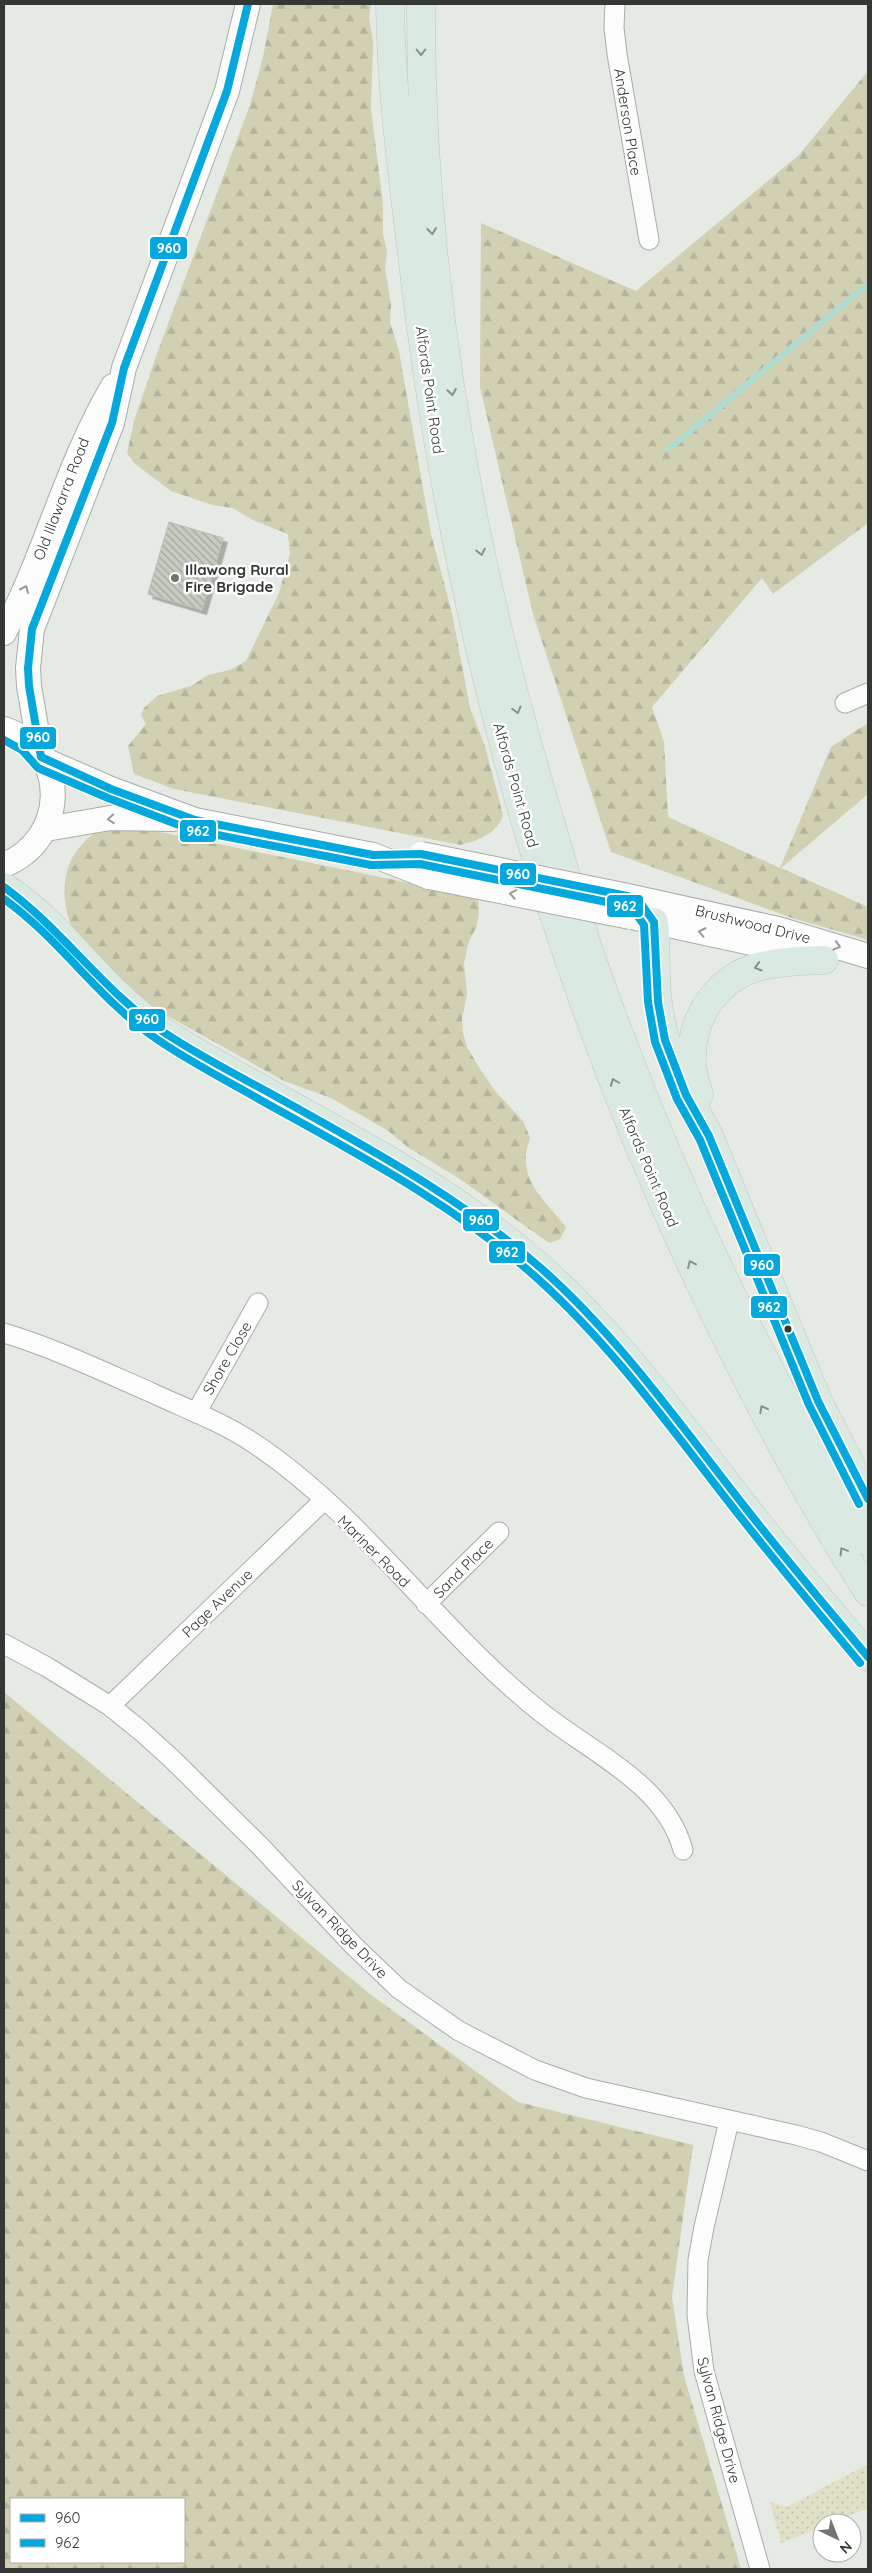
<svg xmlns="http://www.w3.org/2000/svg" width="872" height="2573" font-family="Quicksand,sans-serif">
  <defs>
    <pattern id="forest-firs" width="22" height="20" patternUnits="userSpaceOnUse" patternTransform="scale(1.25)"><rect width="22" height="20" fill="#d1d0b3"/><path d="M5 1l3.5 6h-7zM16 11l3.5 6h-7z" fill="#b4b39b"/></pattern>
    <pattern id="park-dots" width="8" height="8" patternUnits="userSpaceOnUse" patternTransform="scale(1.25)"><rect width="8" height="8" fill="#e0e0c7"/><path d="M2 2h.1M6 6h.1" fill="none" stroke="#c1c1ac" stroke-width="1.8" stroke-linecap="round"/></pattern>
    <pattern id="building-back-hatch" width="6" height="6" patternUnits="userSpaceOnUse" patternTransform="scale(1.25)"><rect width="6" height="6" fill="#c7ccc1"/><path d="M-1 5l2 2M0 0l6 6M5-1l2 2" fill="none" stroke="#a2a79e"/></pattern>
    <filter id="shadow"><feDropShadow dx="4.5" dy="4.5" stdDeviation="0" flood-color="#0004"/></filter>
  </defs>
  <rect width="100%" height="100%" fill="#e5eae4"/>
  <g fill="url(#forest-firs)" fill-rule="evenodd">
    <path d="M273,4H371L369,18L373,41L371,109L383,204V234L387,252L385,268L391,305L390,322L399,351L431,534L452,613L470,708L485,746L503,815C497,834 479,840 461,845L174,789L134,774L128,746L146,724L141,715L144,708L157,696L191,686L208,675L230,670L246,661L279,593L290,553L288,534L253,520L233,508L212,505L171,491L134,463L127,453L134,421L159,348L250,105L263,57Z"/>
    <path d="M868,71V523L773,594L762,578L652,707L664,742L668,817L780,868L831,747L868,723V794L781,868L868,907V940L792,918L611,852L533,614L480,387L481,223L636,291L799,155Z"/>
    <path d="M112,828L155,831L478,897L479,914L476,928L469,941L464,963L467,994L462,1019L463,1033L467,1047L480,1069L496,1092L523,1121L530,1138C515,1179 543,1197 566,1227L560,1239L550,1243L539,1236L460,1179L409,1148L387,1130L331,1098L284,1081L148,1005C124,986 95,959 77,935C61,913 60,873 76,852C88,837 93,831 112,828Z"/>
    <path d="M4,1692L370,1994L518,2102L693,2145L672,2297L684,2376L741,2569H4ZM184,2499V2562H11V2499Z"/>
  </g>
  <path fill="url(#park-dots)" d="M868,2464V2508L831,2523H822V2527L781,2543L770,2502L787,2507Z"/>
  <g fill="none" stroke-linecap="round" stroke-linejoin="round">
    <path stroke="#b0dbd0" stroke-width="6" d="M669,449L868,284"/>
  </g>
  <path fill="url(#building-back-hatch)" stroke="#b9bcb7" filter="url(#shadow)" d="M169,522L223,538L202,610L148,594Z"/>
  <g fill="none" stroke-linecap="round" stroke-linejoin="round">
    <g stroke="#a9ada9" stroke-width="21">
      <g id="minor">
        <path d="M615,4L614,28L617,54L649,240"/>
        <path d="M845,703L868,693"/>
        <path d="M4,1333C54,1348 102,1371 150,1392C184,1408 220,1421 252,1442C363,1515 438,1631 542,1713C592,1753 665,1784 683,1850"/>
        <path d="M196,1413L258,1303"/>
        <path d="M426,1604L499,1532"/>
        <path d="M4,1644L47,1667L110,1706L141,1731L172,1759L261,1847L355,1947L399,1989L459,2031L535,2070L586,2088L796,2135L821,2142L868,2161"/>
        <path d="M110,1706L324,1500"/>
        <path d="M729,2121L704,2227L698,2260L697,2315L704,2371L760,2569"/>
      </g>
    </g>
    <g stroke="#a9ada9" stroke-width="26">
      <g id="tertiary">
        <path d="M4,633C46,553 67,464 113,386"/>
        <path d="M4,729C71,751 67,840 4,865"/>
        <path d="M41,757L29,686L28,668L32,629L112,423L124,368L227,91L248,4"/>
        <path d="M42,759L111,789L195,820L373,855L429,877"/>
        <path d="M46,829L110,818L173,819"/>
        <path d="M623,895L778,929L868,956"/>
        <path d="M636,918L811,956"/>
      </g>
    </g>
    <g stroke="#c1c5c1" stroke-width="29">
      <g id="trunk">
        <path d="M390,4C391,88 402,172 412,255C454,627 556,991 721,1327C766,1418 813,1507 868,1592"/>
        <path d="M421,4C420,280 470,557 550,821C563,865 575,910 590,954C661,1158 754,1358 868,1542"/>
        <path d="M4,887C62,924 98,986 155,1026C185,1047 218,1065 251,1083C340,1133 431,1179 511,1243C603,1316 670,1411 741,1502C782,1555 826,1606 868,1657"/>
        <path d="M654,922C657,949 654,976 658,1003C664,1051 686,1093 709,1136L818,1401L868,1499"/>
        <path d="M699,1095C696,1085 692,1073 692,1062C690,1016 720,973 767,965C785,961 805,961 824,960"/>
      </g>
    </g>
    <use href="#minor" stroke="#fbfcfb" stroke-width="19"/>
    <use href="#tertiary" stroke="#fbfcfb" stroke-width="24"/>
    <use href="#trunk" stroke="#daeae2" stroke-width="28"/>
    <g stroke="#a9ada9" stroke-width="26" stroke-linecap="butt">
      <g id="tertiary-bridge">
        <path d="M421,854L623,895"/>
        <path d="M429,877L630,917"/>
      </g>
    </g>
    <use href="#tertiary-bridge" stroke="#fbfcfb" stroke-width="24"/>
    <g stroke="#fff" stroke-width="11">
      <g id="bus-1">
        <path d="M248,4L227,91L124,368L112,423L32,629L28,668L29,686L41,757L111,789L195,820L373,855L421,854L637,898L654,922L658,1002L665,1040L686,1095L709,1136L818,1401L868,1499"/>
        <path d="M4,887C63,930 104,992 165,1033C201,1057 239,1076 277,1097C370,1149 463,1199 543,1270C616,1335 674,1416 734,1493C777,1549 823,1603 868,1657"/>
      </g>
    </g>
    <g stroke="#fff" stroke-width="11">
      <g id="bus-2">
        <path d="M4,740L22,750L38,768L108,798L192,830L371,865L420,864L631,907L644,925L648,1002L655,1042L677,1099L700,1140L809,1405L859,1504"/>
        <path d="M4,899C61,940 100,1001 158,1040C192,1063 229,1082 264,1102C359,1155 457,1206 538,1279C612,1346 670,1427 731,1505C773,1559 817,1611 860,1663"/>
      </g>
    </g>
    <use href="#bus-1" stroke="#05a8dc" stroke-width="8"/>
    <use href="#bus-2" stroke="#05a8dc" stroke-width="8"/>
  </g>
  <defs><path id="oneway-chevron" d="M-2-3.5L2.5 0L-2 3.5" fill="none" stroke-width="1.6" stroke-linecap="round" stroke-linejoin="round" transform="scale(1.25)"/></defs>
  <g stroke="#87918b">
    <use href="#oneway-chevron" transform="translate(421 52) rotate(90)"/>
    <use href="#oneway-chevron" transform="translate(432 231) rotate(83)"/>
    <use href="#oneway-chevron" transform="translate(452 392) rotate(81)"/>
    <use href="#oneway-chevron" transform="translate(481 552) rotate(78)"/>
    <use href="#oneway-chevron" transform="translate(517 710) rotate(75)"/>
    <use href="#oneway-chevron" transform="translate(758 967) rotate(163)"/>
    <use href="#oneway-chevron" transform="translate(614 1082) rotate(-111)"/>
    <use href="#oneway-chevron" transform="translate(691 1264) rotate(-115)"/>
    <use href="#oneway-chevron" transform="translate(763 1409) rotate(-118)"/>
    <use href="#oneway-chevron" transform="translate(843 1551) rotate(-121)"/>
  </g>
  <g stroke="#989a98">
    <use href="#oneway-chevron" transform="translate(25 589) rotate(-66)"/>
    <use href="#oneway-chevron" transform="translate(111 819) rotate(176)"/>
    <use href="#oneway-chevron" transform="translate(513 894) rotate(-169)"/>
    <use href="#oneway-chevron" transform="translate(702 932) rotate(-168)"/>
    <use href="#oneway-chevron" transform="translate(837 946) rotate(17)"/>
  </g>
  <circle fill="#727672" stroke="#fff" stroke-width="2" cx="175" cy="578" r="5"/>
  <circle fill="#343834" stroke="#fff" stroke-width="2" cx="788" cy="1329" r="4.5"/>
  <g text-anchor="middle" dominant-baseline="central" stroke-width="5" stroke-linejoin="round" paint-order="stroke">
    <g font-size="15" fill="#343834" stroke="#fff">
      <text transform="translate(628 122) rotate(81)">Anderson Place</text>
      <text transform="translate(430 390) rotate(82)">Alfords Point Road</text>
      <text transform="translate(61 499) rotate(-69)">Old Illawarra Road</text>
      <text transform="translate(516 785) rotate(74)">Alfords Point Road</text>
      <text transform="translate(753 924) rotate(14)">Brushwood Drive</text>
      <text transform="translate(649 1167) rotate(67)">Alfords Point Road</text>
      <text transform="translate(227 1358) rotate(-60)">Shore Close</text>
      <text transform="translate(374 1551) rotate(45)">Mariner Road</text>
      <text transform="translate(463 1568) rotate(-45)">Sand Place</text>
      <text transform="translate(217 1603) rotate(-44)">Page Avenue</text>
      <text transform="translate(340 1929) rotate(46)">Sylvan Ridge Drive</text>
      <text transform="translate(719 2420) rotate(75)">Sylvan Ridge Drive</text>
    </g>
    <g font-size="15" font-weight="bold" fill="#343834" stroke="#fff" text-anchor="start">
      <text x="185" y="569">Illawong Rural<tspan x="185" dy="17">Fire Brigade</tspan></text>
    </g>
  </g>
  <g stroke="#fff" stroke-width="2">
    <rect x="149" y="236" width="39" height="24" rx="5" fill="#05a8dc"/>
    <rect x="19" y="726" width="38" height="24" rx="5" fill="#05a8dc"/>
    <rect x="179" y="819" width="38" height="24" rx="5" fill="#05a8dc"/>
    <rect x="499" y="862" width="38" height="24" rx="5" fill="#05a8dc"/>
    <rect x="606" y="894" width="38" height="24" rx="5" fill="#05a8dc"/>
    <rect x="128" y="1008" width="38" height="24" rx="5" fill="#05a8dc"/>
    <rect x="462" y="1208" width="38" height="24" rx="5" fill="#05a8dc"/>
    <rect x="488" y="1240" width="38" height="24" rx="5" fill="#05a8dc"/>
    <rect x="743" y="1253" width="38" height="24" rx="5" fill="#05a8dc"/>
    <rect x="750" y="1295" width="38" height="24" rx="5" fill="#05a8dc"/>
  </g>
  <g font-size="14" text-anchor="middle" font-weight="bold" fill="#fff">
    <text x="169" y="253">960</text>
    <text x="38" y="742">960</text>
    <text x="198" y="836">962</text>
    <text x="518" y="879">960</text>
    <text x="625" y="911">962</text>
    <text x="147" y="1024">960</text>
    <text x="481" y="1225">960</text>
    <text x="507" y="1257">962</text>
    <text x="762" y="1270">960</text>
    <text x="769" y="1312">962</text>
  </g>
  <rect width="872" height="2573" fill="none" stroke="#343834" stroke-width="10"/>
  <rect x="10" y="2498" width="175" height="65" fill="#ffffff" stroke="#aeafae"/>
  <rect x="20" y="2514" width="25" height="8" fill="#05a8dc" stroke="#aeafae"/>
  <text x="55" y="2523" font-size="15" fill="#343834">960</text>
  <rect x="20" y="2539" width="25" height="8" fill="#05a8dc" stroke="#aeafae"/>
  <text x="55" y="2548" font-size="15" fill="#343834">962</text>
  <g transform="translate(837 2538) rotate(137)"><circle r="24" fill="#ffffff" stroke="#aeafae"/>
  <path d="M0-4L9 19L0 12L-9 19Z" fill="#727672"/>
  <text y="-8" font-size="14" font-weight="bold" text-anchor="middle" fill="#343834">N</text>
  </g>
</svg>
